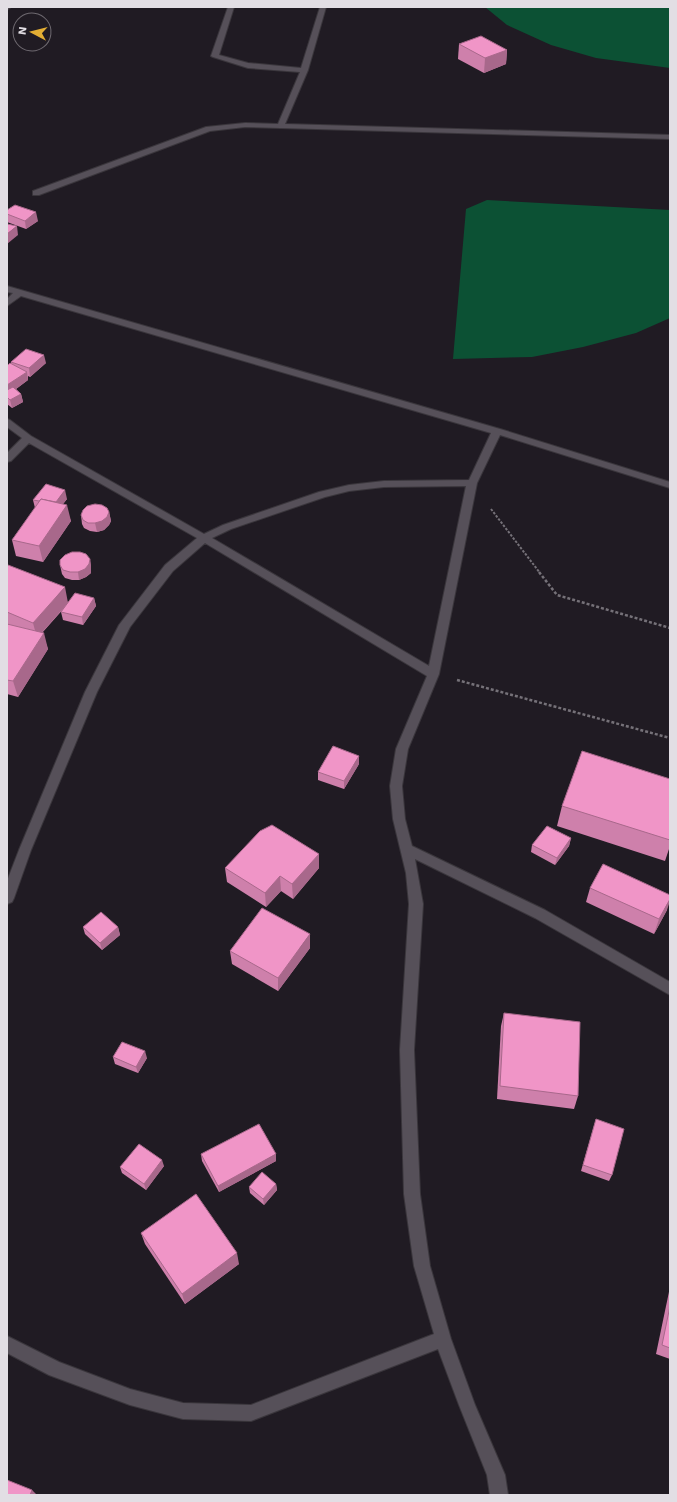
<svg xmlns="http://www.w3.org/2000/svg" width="677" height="1502" font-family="'Work Sans',sans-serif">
  <rect width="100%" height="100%" fill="#201b23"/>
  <g fill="#0c5134">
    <path d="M485,7H670V68L596,58L551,45L507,25Z"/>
    <path d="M487,200L670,210V318L636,333L583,347L532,357L453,359L466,209Z"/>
  </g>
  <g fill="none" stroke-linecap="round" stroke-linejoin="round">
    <g stroke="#3a363c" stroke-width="2">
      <g id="minor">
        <path d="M7,7H11L7,10Z"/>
        <path d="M228,7H234L219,55L248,63L301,68L320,7H326L308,70L285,124L670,135V139L245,127L210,131L39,195H33V191L206,127L245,123L278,124L300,72L248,68L213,57L211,56Z"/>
        <path d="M7,286L500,429L670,482V488L500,435L477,483L439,674L408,749L402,786L405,819L412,846L545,910L670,982V995L535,918L415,859L423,904L414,1050L420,1194L430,1266L451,1339L475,1405L505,1475L508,1495H490L487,1475L459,1405L438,1349L251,1421L183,1419L130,1405L49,1375L7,1353V1336L59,1362L130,1389L183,1403L251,1405L434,1334L414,1266L404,1194L400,1050L409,904L406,873L393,819L390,786L396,749L427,676L205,543L173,571L130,627L97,692L31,850L14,898L12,902L7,904V881L19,850L85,692L119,625L165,565L197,538L29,443L11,461L7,462V453L22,438L7,427V419L10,420L31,436L204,534L223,525L319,492L349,485L384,481L469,480L491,433L21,296L7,306V299L13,293L7,292ZM466,486L429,666L212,538L231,529L325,497L349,491L384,487Z"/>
      </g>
    </g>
    <path stroke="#757178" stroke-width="2" stroke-dasharray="2.5 1.5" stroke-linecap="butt" d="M491,509L540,573"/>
    <g stroke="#757178" stroke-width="2.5" stroke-dasharray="3 2" stroke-linecap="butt">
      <path d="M539,572L557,595L670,628"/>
      <path d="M457,680L670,738"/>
    </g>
    <use href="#minor" fill="#565059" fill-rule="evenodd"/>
  </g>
  <g fill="#ce80ab">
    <path d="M459,44L507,50L506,64L484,73L458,59Z"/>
    <path d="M7,210L38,221L26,229L7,222Z"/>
    <path d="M11,362L46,363L30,377L28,376V380L16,389L21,394L23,402L12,408L7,404V366L11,364Z"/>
    <path d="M67,499L63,504L71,521L43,562L16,556L12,540L35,508L33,500Z"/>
    <path d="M109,512L111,521L109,525L104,530L97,532L90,531L84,528L82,524L81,515Z"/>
    <path d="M90,559L91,567V573L86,577L79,580H72L65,578L62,574L60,565Z"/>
    <path d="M7,566L68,602L94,598L96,606L83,625L63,620L61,612L66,606L42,633L48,649L18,697L7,694Z"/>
    <path d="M359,764L344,789L318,780V772Z"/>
    <path d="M670,779V846L665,861L557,826L562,806Z"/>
    <path d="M571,838L569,846L555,865L531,852L532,845Z"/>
    <path d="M319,854V868L293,899L281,891L266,907L227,882L225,868Z"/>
    <path d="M590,888L667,910L654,934L586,902Z"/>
    <path d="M83,927H118L120,935L102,950L85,934Z"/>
    <path d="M310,948L278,991L232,964L230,951Z"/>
    <path d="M504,1013L578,1096L574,1109L497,1099L501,1026Z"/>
    <path d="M113,1057L147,1058L138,1073L115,1064Z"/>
    <path d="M596,1119L612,1175L609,1181L581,1171Z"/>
    <path d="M201,1154L276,1161L219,1192L202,1161Z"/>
    <path d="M164,1166L146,1190L122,1173L120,1167Z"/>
    <path d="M276,1184L277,1190L264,1205L250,1193L249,1187Z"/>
    <path d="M141,1233L239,1264L185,1304L145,1244Z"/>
    <path d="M670,1287V1359L656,1354Z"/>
  </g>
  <g fill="#a8688b">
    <path d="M507,50L506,64L484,73L485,58Z"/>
    <path d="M36,212L38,221L26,229L25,221Z"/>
    <path d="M17,226L18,235L7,244V234Z"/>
    <path d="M44,355L46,363L30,377L29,368Z"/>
    <path d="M27,372L28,380L8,395L7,385Z"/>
    <path d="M21,394L23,402L12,408L10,400Z"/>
    <path d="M65,490L67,499L56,513L54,505Z"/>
    <path d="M67,505L71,521L43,562L39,546Z"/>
    <path d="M109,512L111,521L109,525L104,530L97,532L95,523Z"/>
    <path d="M90,559L91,567V573L86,577L79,580L78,572Z"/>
    <path d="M65,587L68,603L37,638L33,623Z"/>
    <path d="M94,598L96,606L83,625L82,617Z"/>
    <path d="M44,633L48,649L18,697L13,681Z"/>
    <path d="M359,756V764L344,789V781Z"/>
    <path d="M571,838L569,846L555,865L557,858Z"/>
    <path d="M319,854V868L293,899L292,884Z"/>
    <path d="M280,876L281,891L266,907L265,893Z"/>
    <path d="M670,899V901L667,910L654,934L659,919Z"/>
    <path d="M118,927L120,935L102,950L100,943Z"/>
    <path d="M310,934V948L278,991V978Z"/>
    <path d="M145,1051L147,1058L138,1073L136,1067Z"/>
    <path d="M276,1154V1161L219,1192L218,1186Z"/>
    <path d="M162,1160L164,1166L146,1190L144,1184Z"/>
    <path d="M276,1184L277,1190L264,1205L263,1199Z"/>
    <path d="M237,1253L239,1264L185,1304L182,1294Z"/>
    <path d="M32,1490L36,1494L35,1495H30Z"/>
  </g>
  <g fill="#f095c7" stroke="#a8688b">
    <path d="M481,36L507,50L485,58L459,44Z"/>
    <path d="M15,205L36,212L25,221L7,214V210Z"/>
    <path d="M7,224L17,226L7,234Z"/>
    <path d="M26,349L44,355L29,368L11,362Z"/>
    <path d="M10,363L27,372L7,385V366Z"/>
    <path d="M13,387L21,394L10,400L7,397V390Z"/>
    <path d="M46,484L65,490L56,502L41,499L39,501L33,500Z"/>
    <path d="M41,499L67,505L39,546L12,540Z"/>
    <path d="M95,504L102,505L107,508L109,512L107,517L102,521L95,523H88L83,520L81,515L83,510L87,506Z"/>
    <path d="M72,552H80L86,554L90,559L89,564L85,569L78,572H70L63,570L60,565V560L65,555Z"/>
    <path d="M8,565L65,587L33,623L7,612V566Z"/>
    <path d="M75,593L94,598L82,617L61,612Z"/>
    <path d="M7,624L44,633L13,681L7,680Z"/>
    <path d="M333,746L359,756L344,781L318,772Z"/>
    <path d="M582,751L670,779V840L562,806Z"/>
    <path d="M272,825L319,854L292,884L280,876L265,893L225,868L260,831Z"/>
    <path d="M547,826L571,838L557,858L532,845Z"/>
    <path d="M603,864L670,895V899L659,919L590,888Z"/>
    <path d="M262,908L310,934L278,978L230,951Z"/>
    <path d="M101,912L118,927L100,943L83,927Z"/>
    <path d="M504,1013L580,1022L578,1096L500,1086Z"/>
    <path d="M122,1042L145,1051L136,1067L113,1057Z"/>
    <path d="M596,1119L624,1129L612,1175L583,1165Z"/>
    <path d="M259,1124L276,1154L218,1186L201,1154Z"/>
    <path d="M139,1144L162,1160L144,1184L120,1167Z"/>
    <path d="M262,1172L276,1184L263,1199L249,1187Z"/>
    <path d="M196,1194L237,1253L182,1294L141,1233Z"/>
    <path d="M670,1306V1348L662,1345Z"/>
    <path d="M7,1480L32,1490L30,1495H7Z"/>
  </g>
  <rect width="677" height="1502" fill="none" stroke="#e2dee4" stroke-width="16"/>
  <g transform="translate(32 32) rotate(277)"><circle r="19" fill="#201b23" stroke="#6e6970"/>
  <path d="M0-3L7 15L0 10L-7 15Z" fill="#e3ae34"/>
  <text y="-6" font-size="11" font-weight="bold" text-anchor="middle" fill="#e2dee4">N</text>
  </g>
</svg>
